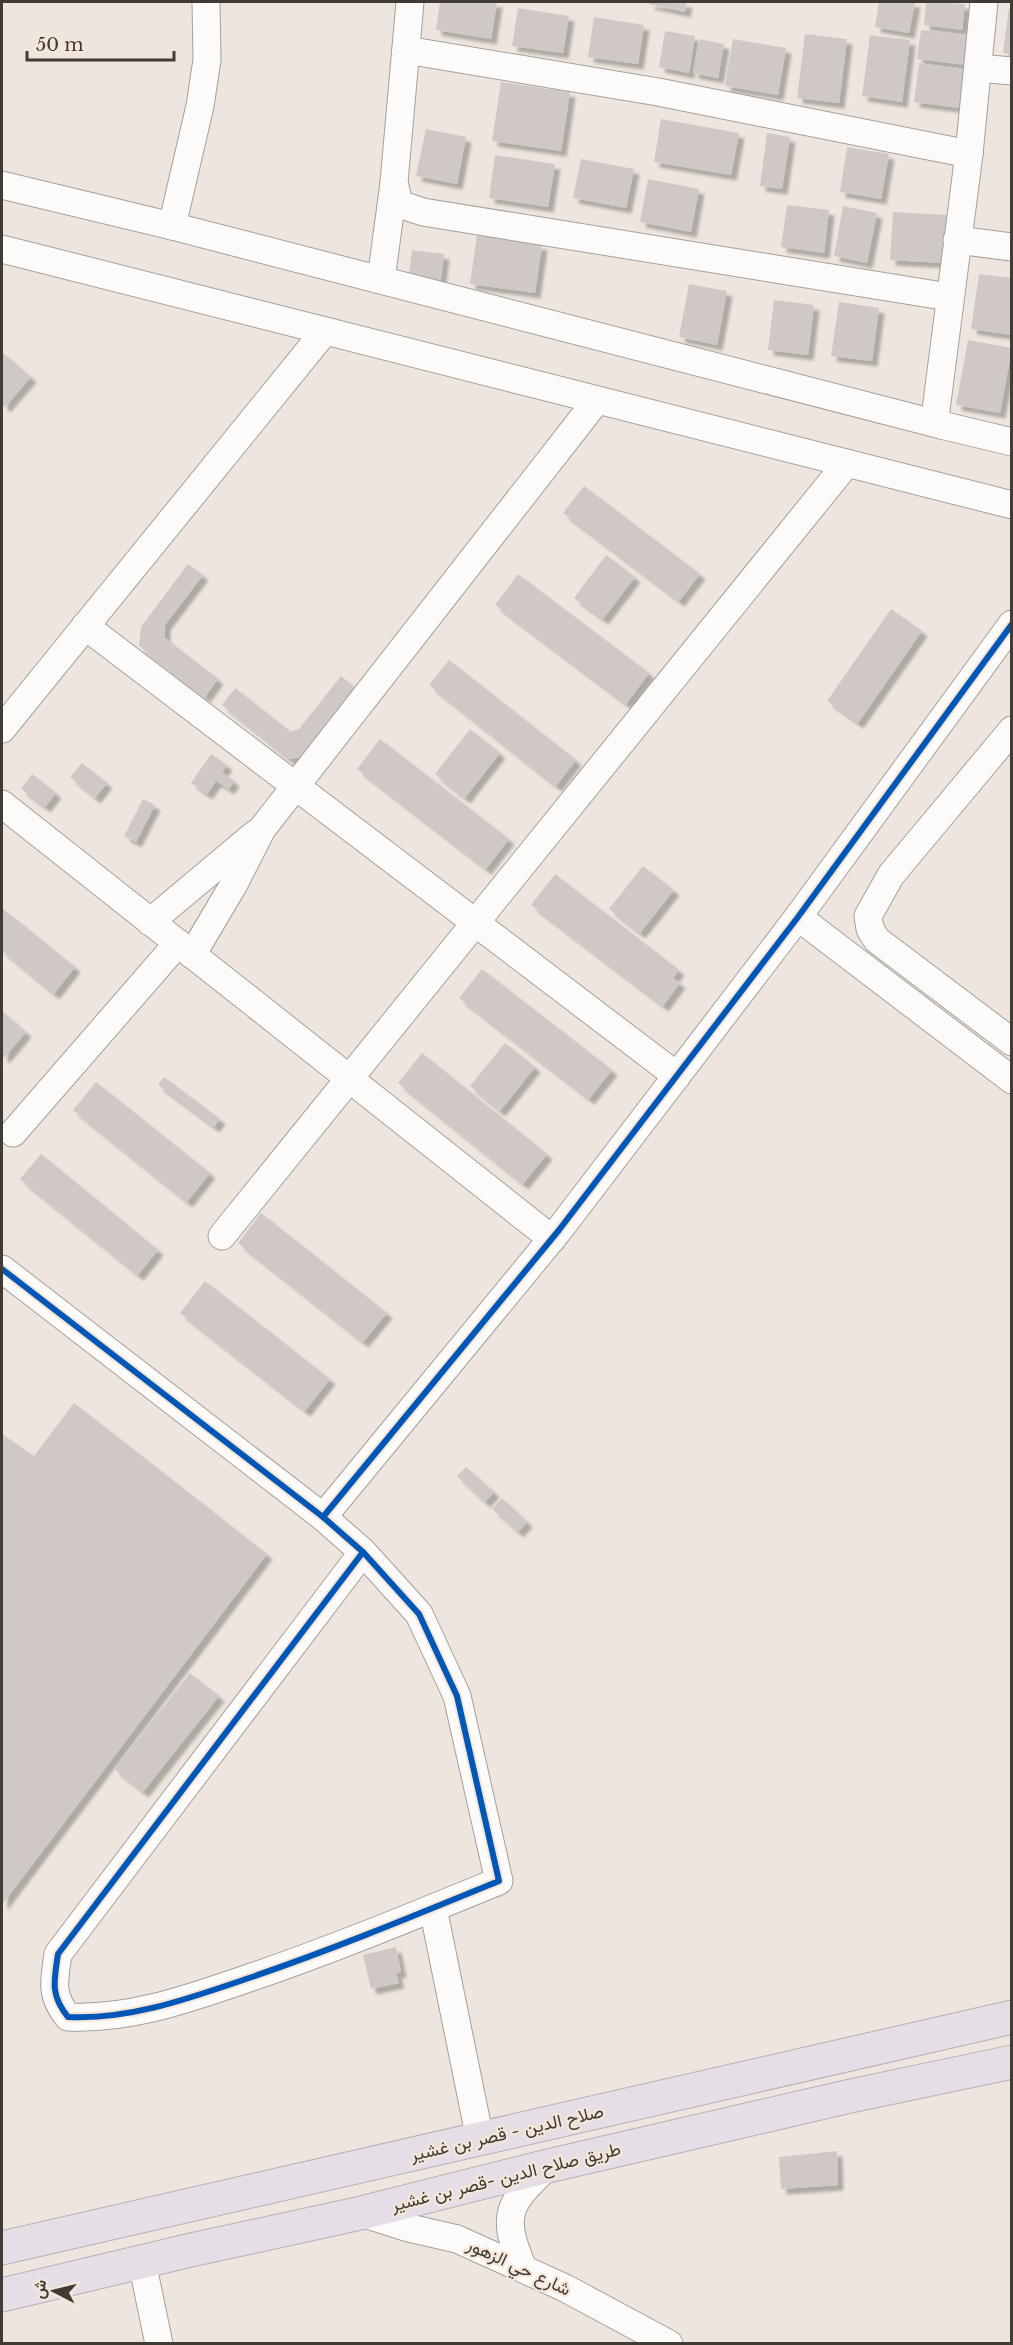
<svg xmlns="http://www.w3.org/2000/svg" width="1013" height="2345" font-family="'Libre Baskerville',Vazirmatn,serif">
  <defs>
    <filter id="shadow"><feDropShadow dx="5.5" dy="5.5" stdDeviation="1.5" flood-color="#0004"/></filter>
  </defs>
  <rect width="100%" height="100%" fill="#eee6de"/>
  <g fill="#cfc8c6" filter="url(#shadow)">
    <path d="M440,2H497L491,39L436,30Z"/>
    <path d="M649,2H687L685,12L649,4Z"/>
    <path d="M879,2H915L909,33L875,27Z"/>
    <path d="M926,2L965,4L962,30L924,25Z"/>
    <path d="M518,8L569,16L563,53L512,46Z"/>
    <path d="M1009,8H1012V54L1003,53Z"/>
    <path d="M594,17L644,25L638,64L588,57Z"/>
    <path d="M921,30L970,36L966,65L917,59Z"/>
    <path d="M665,31L695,36L689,73L659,67Z"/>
    <path d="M805,34L847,39L839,103L797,98Z"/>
    <path d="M870,35L910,40L902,102L862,96Z"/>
    <path d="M699,39L724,44L718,78L693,73Z"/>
    <path d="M733,39L786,48L778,95L725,86Z"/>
    <path d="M919,63L965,70L960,108L914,102Z"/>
    <path d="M501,82L570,92L561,151L492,141Z"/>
    <path d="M661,119L739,133L731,175L654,162Z"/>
    <path d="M426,129L466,137L457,184L416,176Z"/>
    <path d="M767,133L790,137L782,189L760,186Z"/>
    <path d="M847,147L889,154L881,199L840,192Z"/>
    <path d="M495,155L555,164L548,207L489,198Z"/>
    <path d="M581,159L634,169L626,208L573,198Z"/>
    <path d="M648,179L699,189L691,232L640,222Z"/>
    <path d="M787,205L829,210L824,253L781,247Z"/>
    <path d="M843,206L877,213L867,263L834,256Z"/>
    <path d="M893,212L948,215L945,263L890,260Z"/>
    <path d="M477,235L542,245L535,293L470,284Z"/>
    <path d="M412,250L444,254L440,286L408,282Z"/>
    <path d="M979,274L1012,278V335L971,329Z"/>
    <path d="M689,284L727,291L717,345L679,337Z"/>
    <path d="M774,300L814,305L808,355L768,350Z"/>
    <path d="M839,302L879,308L872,361L831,356Z"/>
    <path d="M968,340L1012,348L1000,413L956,405Z"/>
    <path d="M2,352L31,377L5,407L2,404Z"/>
    <path d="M584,486L700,574L679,601L563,513Z"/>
    <path d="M606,555L635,577L603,619L574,598Z"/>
    <path d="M188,564L203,575L165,625V638L218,679L205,697L139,646L141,627Z"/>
    <path d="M518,574L649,673L626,704L495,605Z"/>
    <path d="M891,609L922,631L858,723L827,701Z"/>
    <path d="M449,660L576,760L556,786L429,685Z"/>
    <path d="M341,676L358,690L305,757L289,759L222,705L235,688L291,732L299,729Z"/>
    <path d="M470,729L500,753L465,798L435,774Z"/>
    <path d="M380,739L509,839L486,869L357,769Z"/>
    <path d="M211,754L227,765L222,772L234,781L229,789L216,781L207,794L191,783Z"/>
    <path d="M82,763L107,783L95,798L70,777Z"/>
    <path d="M32,774L56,793L45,807L21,789Z"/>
    <path d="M143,799L155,805L136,842L124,836Z"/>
    <path d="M643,866L674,890L640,933L609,909Z"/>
    <path d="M555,874L679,970L673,978L680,983L663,1006L531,905Z"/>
    <path d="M2,908L75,967L54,994L2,951Z"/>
    <path d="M482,969L612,1070L589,1099L459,998Z"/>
    <path d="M2,1011L26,1032L4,1058L2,1056Z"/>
    <path d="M505,1043L535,1067L500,1111L470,1086Z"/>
    <path d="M422,1053L547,1154L523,1184L398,1083Z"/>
    <path d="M164,1077L220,1119L214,1127L158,1085Z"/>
    <path d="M96,1082L210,1173L187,1202L73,1110Z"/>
    <path d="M41,1154L158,1250L138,1275L20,1179Z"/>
    <path d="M261,1213L387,1313L363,1342L238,1243Z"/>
    <path d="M205,1281L330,1379L305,1411L180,1313Z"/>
    <path d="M74,1403L267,1554L2,1905V1434L34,1456Z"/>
    <path d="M466,1467L494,1492L485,1502L457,1476Z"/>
    <path d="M502,1498L527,1522L518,1532L492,1509Z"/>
    <path d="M190,1673L219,1696L143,1792L114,1769Z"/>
    <path d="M396,1947L401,1972L396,1973L399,1983L371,1989L363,1955Z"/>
    <path d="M837,2151L838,2185L781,2189L779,2157Z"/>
  </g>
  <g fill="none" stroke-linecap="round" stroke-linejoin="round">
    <g stroke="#a5a09a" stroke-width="29">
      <g id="minor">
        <path d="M410,2L394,182L399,204L423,212L949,297"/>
        <path d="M984,2L969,154L935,418L941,425L1012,442"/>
        <path d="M406,50L658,92L969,154"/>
        <path d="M978,68L1012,71"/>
        <path d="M2,185L172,226L941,425"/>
        <path d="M172,226L200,106L207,60L206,2"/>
        <path d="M957,240L1012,247"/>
        <path d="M2,249L1012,505"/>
        <path d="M381,280L394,183"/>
        <path d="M85,626L677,1076"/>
        <path d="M2,729L325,331"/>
        <path d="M1012,730L891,875L868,916L870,929L877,940L1012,1042"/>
        <path d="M2,804L552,1239"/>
        <path d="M798,917L1012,1080"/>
        <path d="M150,922L255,834"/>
        <path d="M192,955L234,884L262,829L597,400"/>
        <path d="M13,1133L178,943"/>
        <path d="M222,1236L847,463"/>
        <path d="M2,1269L323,1517L363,1552L419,1614L457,1696L499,1881C416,1915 334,1949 249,1978C190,1998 131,2020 68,2017C50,1995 54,1981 58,1954L363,1552"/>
        <path d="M323,1517L559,1230L798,917L1012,624"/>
        <path d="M433,1908L480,2139"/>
        <path d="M361,2213L405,2227L457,2239L565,2288L669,2344"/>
        <path d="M142,2262L159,2344"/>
        <path d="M523,2268C500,2214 508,2204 548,2166"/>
      </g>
    </g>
    <g stroke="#b8aeb5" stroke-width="35">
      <g id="highway">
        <path d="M2,2248L1012,2017"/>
        <path d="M2,2295L191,2250L361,2213L548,2166L846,2097L1012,2062"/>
      </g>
    </g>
    <use href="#minor" stroke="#fcfbfa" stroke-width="27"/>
    <use href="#highway" stroke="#e5dee6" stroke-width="33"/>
    <g stroke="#f4e6d8" stroke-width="10">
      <g id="cycleway">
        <path d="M2,1269L323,1517L363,1552L419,1614L457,1696L499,1881C416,1915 334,1949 249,1978C190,1998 131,2020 68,2017C50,1995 54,1981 58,1954L363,1552"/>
        <path d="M323,1517L559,1230L798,917L1012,624"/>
      </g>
    </g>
    <use href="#cycleway" stroke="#0057b8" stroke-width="6"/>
  </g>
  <g text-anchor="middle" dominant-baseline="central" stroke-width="4.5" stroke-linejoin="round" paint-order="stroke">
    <g font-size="18" fill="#413b36" stroke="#f4e6d8">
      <text transform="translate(507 2133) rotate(-13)">صلاح الدين - قصر بن غشير</text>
      <text transform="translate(506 2177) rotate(-14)">طريق صلاح الدين -قصر بن غشير</text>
      <text transform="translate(519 2267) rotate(25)">شارع حي الزهور</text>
    </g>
  </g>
  <rect width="1013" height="2345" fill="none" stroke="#413b36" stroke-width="6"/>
  <g transform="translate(54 2291) rotate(277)" stroke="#f4e6d8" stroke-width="4.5" paint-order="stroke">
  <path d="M0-4.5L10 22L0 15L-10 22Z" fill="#413b36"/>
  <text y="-9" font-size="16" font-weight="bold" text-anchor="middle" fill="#413b36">ش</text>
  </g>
  <path d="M27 51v9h147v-9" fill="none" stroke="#413b36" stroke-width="3"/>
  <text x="36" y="51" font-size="18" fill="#413b36" stroke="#f4e6d8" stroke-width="4.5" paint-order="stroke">50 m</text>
</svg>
